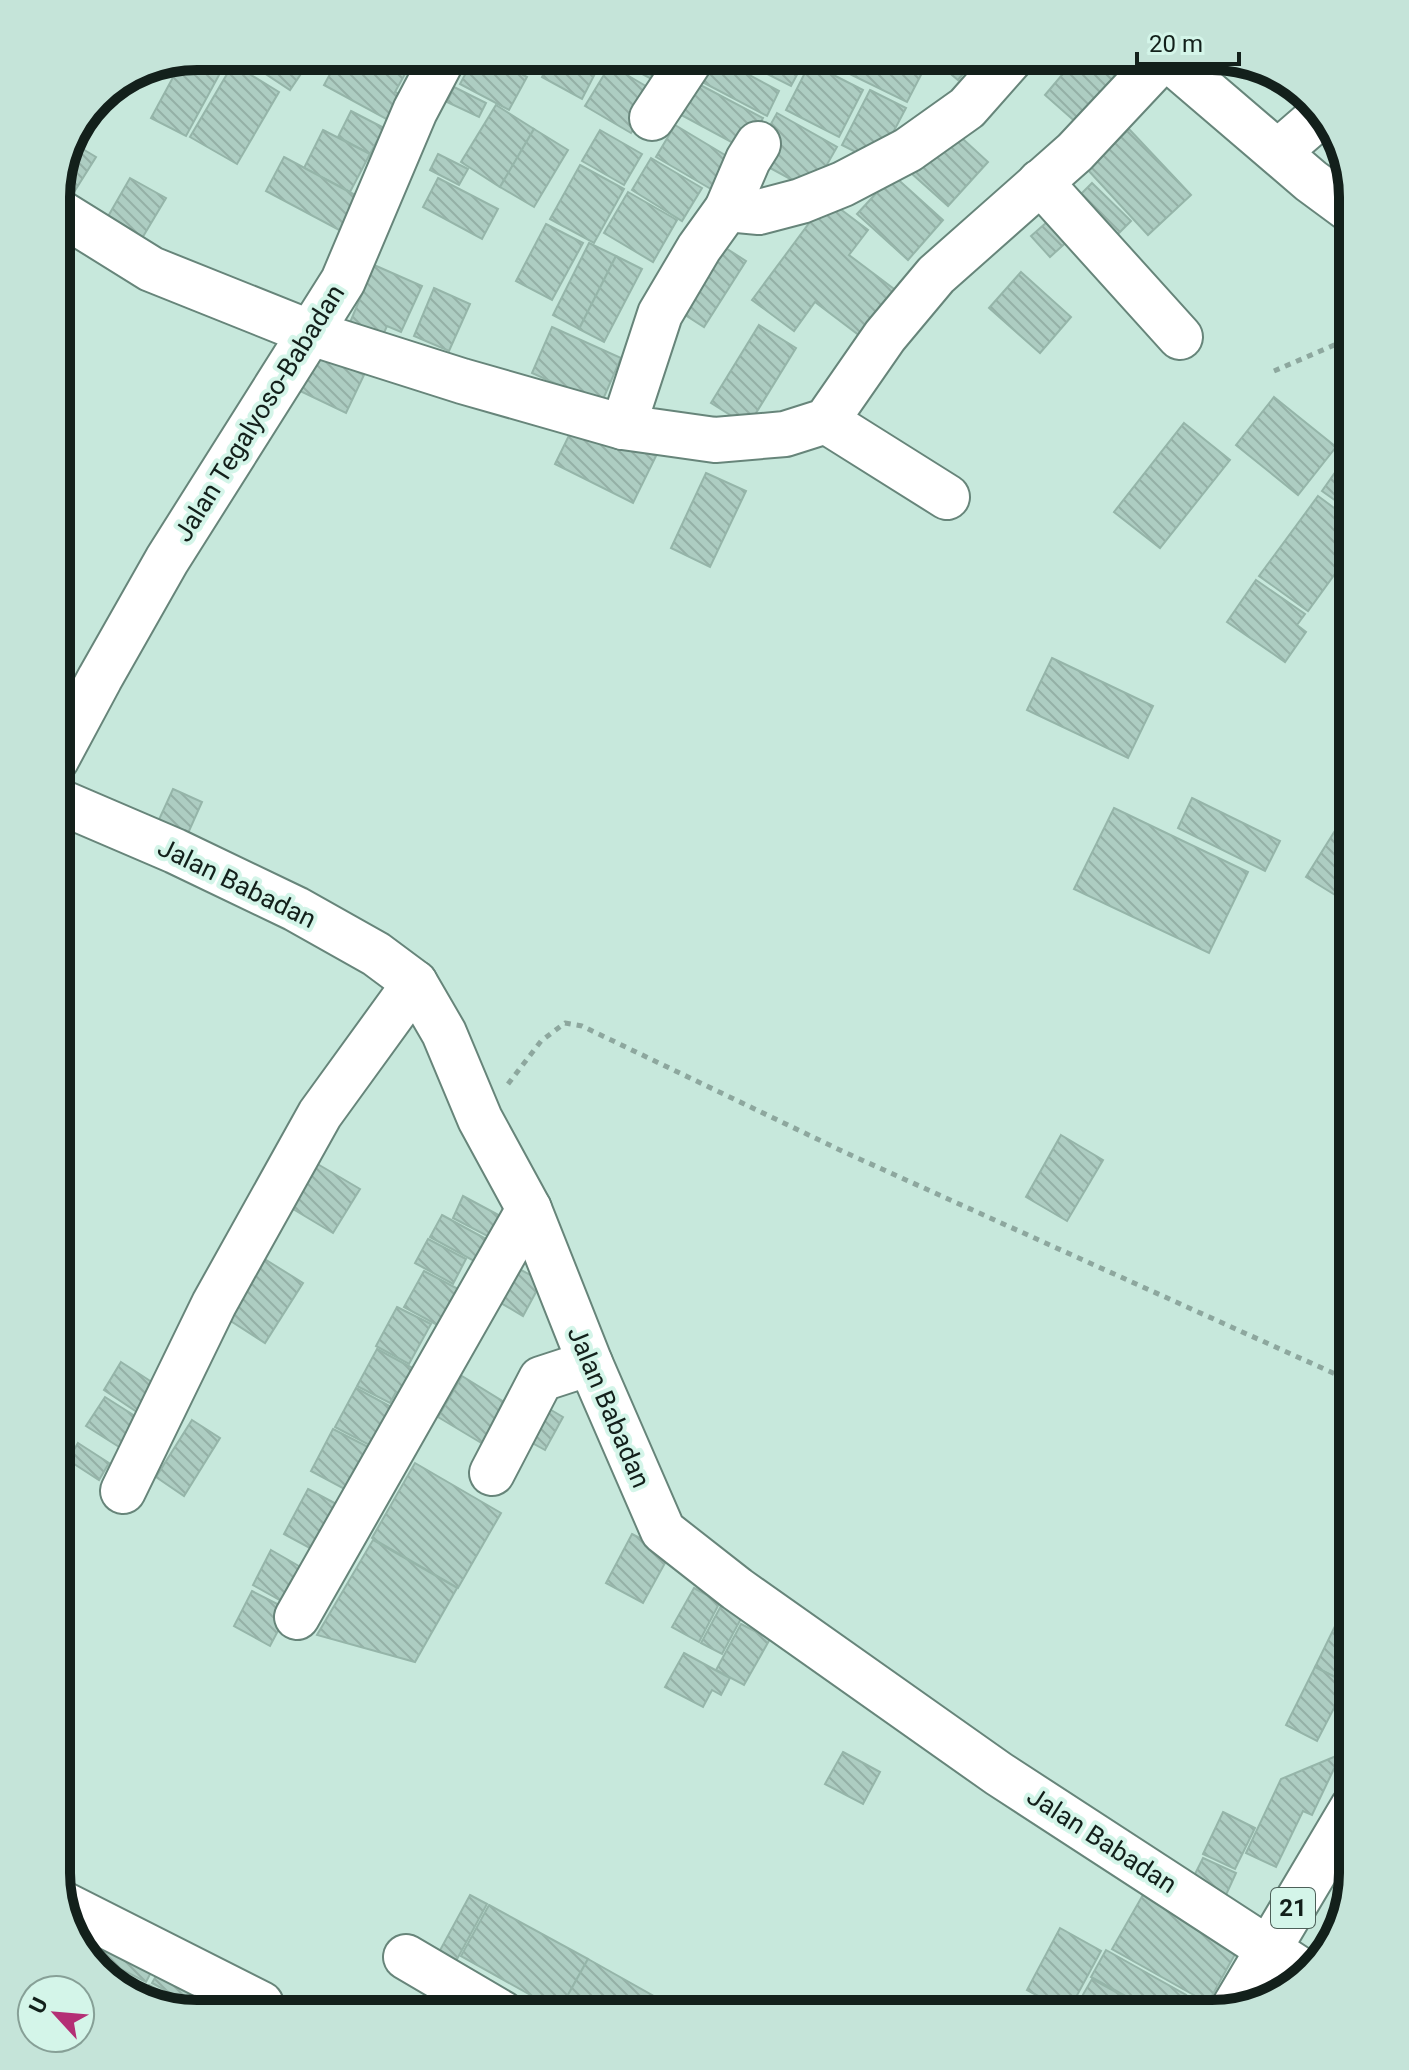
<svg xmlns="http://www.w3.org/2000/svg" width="1409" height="2070" font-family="Roboto,sans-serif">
  <defs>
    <pattern id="building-back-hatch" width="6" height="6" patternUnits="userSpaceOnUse" patternTransform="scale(2)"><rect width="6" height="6" fill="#adcdc2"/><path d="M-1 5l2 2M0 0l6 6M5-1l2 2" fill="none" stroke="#94b0a6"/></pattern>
  </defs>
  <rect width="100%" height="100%" fill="#c7e8dc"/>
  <g fill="url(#building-back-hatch)" stroke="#95b5a9" stroke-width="2">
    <path d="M197,56H209L225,64L186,136L151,118L183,59Z"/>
    <path d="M246,56H313L290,90L243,59Z"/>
    <path d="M340,56H392L410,65L395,92L415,102L401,127L324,85Z"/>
    <path d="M475,56H489L527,77L509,110L460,84Z"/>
    <path d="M501,56H532L524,69Z"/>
    <path d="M553,56H581L599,66L582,99L542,77Z"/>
    <path d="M609,56H660L666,59L655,81Z"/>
    <path d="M714,56L779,91L767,116L689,75Z"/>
    <path d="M719,56H760L751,73Z"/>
    <path d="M771,56H807L791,86L763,72Z"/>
    <path d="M823,56H888L922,73L907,102L821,60Z"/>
    <path d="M935,56H978L958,80L933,59Z"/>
    <path d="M1078,56H1093L1118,79L1078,124L1045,95Z"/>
    <path d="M810,63L863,90L839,137L786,110Z"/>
    <path d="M233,64L279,92L237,164L190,137Z"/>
    <path d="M610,65L656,92L631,133L585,106Z"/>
    <path d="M691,80L763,118L746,150L674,111Z"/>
    <path d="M454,87L486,103L479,117L447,102Z"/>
    <path d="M870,90L906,108L877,163L842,145Z"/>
    <path d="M496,105L534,129L500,187L461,162Z"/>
    <path d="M351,111L384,128L370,154L338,137Z"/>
    <path d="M777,113L837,147L812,191L752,158Z"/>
    <path d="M675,125L735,161L716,192L656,157Z"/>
    <path d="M534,129L568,150L534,207L500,187Z"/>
    <path d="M952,129L988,162L948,206L912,174Z"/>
    <path d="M1129,129L1191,195L1148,235L1087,169Z"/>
    <path d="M323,130L370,154L350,192L304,168Z"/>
    <path d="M600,130L642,154L624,185L582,161Z"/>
    <path d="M76,145L96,157L71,197L56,188Z"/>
    <path d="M438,154L468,169L459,185L430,170Z"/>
    <path d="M284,157L372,204L354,238L266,191Z"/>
    <path d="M651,158L702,188L682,221L632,190Z"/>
    <path d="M580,165L624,189L594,243L550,219Z"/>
    <path d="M893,175L943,220L908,260L857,214Z"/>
    <path d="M130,178L166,198L141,240L106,220Z"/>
    <path d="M438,178L498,209L482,239L423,207Z"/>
    <path d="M1092,183L1131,221L1112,240L1074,201Z"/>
    <path d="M628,192L677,220L653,262L604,233Z"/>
    <path d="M827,199L868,230L849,255L898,292L864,339L815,302L794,331L752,300Z"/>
    <path d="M1063,208L1081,229L1050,257L1031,236Z"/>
    <path d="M546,224L583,243L552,300L516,281Z"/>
    <path d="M710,238L746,261L704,327L668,304Z"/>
    <path d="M589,243L616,256L579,329L553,315Z"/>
    <path d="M616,256L642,269L604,342L579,329Z"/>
    <path d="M374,265L422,286L401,332L387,326L378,346L346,332Z"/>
    <path d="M1021,272L1071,317L1040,353L989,308Z"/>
    <path d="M434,288L470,304L449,351L414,336Z"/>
    <path d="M759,325L796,348L748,426L711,403Z"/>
    <path d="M552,327L621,358L601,404L532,373Z"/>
    <path d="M314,351L364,375L346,413L296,389Z"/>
    <path d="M1274,397L1336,447L1298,495L1236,445Z"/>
    <path d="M578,417L656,456L633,503L555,464Z"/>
    <path d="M1184,423L1230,460L1160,548L1114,512Z"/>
    <path d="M1353,447V513L1322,491Z"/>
    <path d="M706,473L746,491L710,567L671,548Z"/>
    <path d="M1318,496L1353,522V549L1308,611L1259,576Z"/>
    <path d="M1256,580L1305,614L1297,625L1306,632L1285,662L1227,622Z"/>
    <path d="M1052,658L1153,706L1128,758L1027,710Z"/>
    <path d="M173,789L202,802L185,840L156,826Z"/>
    <path d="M1192,798L1280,841L1265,871L1178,828Z"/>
    <path d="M1353,802V906L1306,877Z"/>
    <path d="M1114,808L1248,872L1209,953L1074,889Z"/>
    <path d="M1061,1135L1103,1160L1067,1221L1026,1197Z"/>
    <path d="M309,1159L360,1189L333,1233L283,1203Z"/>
    <path d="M463,1196L504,1218L493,1239L453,1218Z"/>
    <path d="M442,1215L486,1239L474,1261L430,1237Z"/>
    <path d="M428,1239L466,1259L453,1284L415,1263Z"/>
    <path d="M263,1258L303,1283L265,1343L226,1318Z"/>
    <path d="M519,1269L542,1281L523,1316L501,1303Z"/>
    <path d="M424,1271L458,1289L439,1326L404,1307Z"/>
    <path d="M397,1307L431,1324L409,1364L376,1346Z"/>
    <path d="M377,1349L418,1371L405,1397L396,1392L390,1403L357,1386Z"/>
    <path d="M121,1362L161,1388L143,1416L104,1390Z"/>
    <path d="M462,1376L512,1407L488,1447L438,1417Z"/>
    <path d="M356,1388L395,1409L375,1448L335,1427Z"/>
    <path d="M105,1397L146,1423L127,1452L86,1426Z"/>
    <path d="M546,1407L563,1417L545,1450L527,1440Z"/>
    <path d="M192,1420L220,1438L184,1496L156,1477Z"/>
    <path d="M333,1429L372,1449L350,1492L311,1471Z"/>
    <path d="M78,1443L109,1463L99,1480L68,1460Z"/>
    <path d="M415,1463L501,1513L458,1588L372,1538Z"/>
    <path d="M308,1489L342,1507L317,1552L284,1534Z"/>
    <path d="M632,1534L670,1554L643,1603L606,1583Z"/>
    <path d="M373,1540L457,1588L415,1662L317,1635Z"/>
    <path d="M271,1550L311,1573L292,1607L253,1585Z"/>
    <path d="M694,1588L720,1602L699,1642L672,1627Z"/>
    <path d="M252,1591L289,1610L270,1646L234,1626Z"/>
    <path d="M722,1604L743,1615L722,1654L701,1643Z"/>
    <path d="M1343,1610L1353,1616V1670L1347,1683L1315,1667Z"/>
    <path d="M741,1624L770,1639L744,1685L716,1670Z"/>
    <path d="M684,1653L730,1678L721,1695L712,1690L703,1707L665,1687Z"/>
    <path d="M1315,1667L1347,1683L1317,1741L1286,1725Z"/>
    <path d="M843,1752L880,1772L863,1804L825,1784Z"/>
    <path d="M1341,1754L1312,1815L1303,1811L1276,1867L1246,1853L1281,1779Z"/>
    <path d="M1223,1812L1255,1828L1235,1869L1203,1854Z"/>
    <path d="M1203,1858L1236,1873L1220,1908L1186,1892Z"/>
    <path d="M1144,1893L1239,1947L1208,2003L1112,1949Z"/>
    <path d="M470,1895L487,1904L449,1974L432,1965Z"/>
    <path d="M489,1905L588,1959L559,2011L461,1956Z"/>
    <path d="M1060,1928L1101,1951L1068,2012L1027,1990Z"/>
    <path d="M72,1931L100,1939L92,1955L81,1950L75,1943Z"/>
    <path d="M106,1935L157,1961L146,1982L95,1956Z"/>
    <path d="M1106,1950L1186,1995L1175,2014H1158L1091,1977Z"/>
    <path d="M91,1959L144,1988L138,1999L126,1995Z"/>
    <path d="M588,1959L666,2003L660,2014H565L559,2011Z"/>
    <path d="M161,1967L203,1989L194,2006L152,1983Z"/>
    <path d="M1092,1979L1155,2014H1111L1081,1998Z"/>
    <path d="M149,1985L179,2001L174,2010L141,1999Z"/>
    <path d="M211,1991L233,2014H206L200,2010Z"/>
    <path d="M426,1993L466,2014H416Z"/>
    <path d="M1030,2002L1052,2014H1023Z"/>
  </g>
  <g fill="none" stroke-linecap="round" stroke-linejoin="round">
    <g stroke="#67857a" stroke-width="48">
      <g id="minor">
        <path d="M1165,56L1311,181L1353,212"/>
        <path d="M652,118L693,56"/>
        <path d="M758,144L748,160L727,209L699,248L660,314L623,427L715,440L785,434L826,421L885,336L936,275L1075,152L1165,56"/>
        <path d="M1278,152L1322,114"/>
        <path d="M1040,182L1180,337"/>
        <path d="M727,209L759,212L801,201L843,184L908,150L967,108L1013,56"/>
        <path d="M56,210L151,269L311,333L462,381L623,427"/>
        <path d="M826,421L947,497"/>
        <path d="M56,760L100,678L167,560L343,281L415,111L444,56"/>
        <path d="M56,800L175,851L296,909L376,954L415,983L444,1033L480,1119L529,1209L590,1363L663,1531L737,1589L999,1774L1305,1973"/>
        <path d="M492,1473L541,1379L590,1363"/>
        <path d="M123,1491L214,1304L320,1114L415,983"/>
        <path d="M297,1617L529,1209"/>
        <path d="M65,1905L261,2004L256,2014"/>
        <path d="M406,1957L503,2014"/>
      </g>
    </g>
    <g stroke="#67857a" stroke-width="48">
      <path id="highway" d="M1233,2009L1353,1807"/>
    </g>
    <g stroke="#8da79e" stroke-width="5" stroke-dasharray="6 6" stroke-linecap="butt">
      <path d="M1274,371L1353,337"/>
      <path d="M508,1084L541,1041L565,1023L582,1026L842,1151L1353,1382"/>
    </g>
    <use href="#minor" stroke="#fff" stroke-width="44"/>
    <use href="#highway" stroke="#fff" stroke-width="44"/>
  </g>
  <g text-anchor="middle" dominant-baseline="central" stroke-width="8" stroke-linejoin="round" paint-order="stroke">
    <rect fill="#d4f5e9" stroke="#4d6059" stroke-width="2" x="1271" y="1888" width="44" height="40" rx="6"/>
    <g font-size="24" font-weight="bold" fill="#13201b">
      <text x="1293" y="1908">21</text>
    </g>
    <g font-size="26" fill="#13201b" stroke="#d4f5e9">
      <text transform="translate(259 413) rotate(-58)">Jalan Tegalyoso-Babadan</text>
      <text transform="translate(237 883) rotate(26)">Jalan Babadan</text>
      <text transform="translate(609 1407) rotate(67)">Jalan Babadan</text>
      <text transform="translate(1102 1840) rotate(33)">Jalan Babadan</text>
    </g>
  </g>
  <path d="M0 0H1409V2070H0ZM197 70H1212A127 127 0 0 1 1339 197V1873A127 127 0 0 1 1212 2000H197A127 127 0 0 1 70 1873V197A127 127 0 0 1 197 70Z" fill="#c5e4d9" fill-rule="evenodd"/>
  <path fill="none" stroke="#13201b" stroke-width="10" d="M197 70H1212A127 127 0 0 1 1339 197V1873A127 127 0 0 1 1212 2000H197A127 127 0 0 1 70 1873V197A127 127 0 0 1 197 70Z"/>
  <g transform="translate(56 2014) rotate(296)"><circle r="38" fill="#d4f5e9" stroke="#87a097" stroke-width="2"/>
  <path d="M0-6L14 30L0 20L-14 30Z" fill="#b42f75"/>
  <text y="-12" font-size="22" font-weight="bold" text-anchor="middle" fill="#13201b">U</text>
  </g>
  <path d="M1137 52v12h102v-12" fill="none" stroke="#13201b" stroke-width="4"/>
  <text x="1149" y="52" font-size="24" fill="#13201b" stroke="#d4f5e9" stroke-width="6" paint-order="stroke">20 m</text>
</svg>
